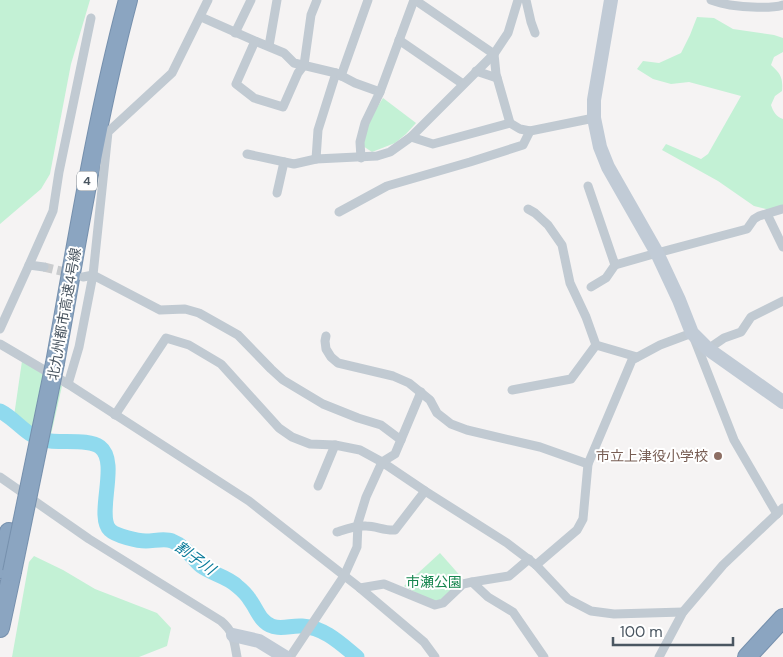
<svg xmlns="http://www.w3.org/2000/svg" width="783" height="657" font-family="'DM Sans','Noto Sans JP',sans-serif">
  <rect width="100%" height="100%" fill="#f5f3f3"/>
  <g fill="#c3f1d5">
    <path d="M0,0H90L71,64L50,174L41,189L0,224Z"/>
    <path d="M697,17L714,18L733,29L774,35L783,38V52L774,57L771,65C781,74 783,78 782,91L775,96L771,105C773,111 776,117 783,119V206L770,210L754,206L718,181L662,150L666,144L701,159L708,154L741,96L689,82L671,84L653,79L637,69L643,61L659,63L681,53L690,35Z"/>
    <path d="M383,98L416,123L406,134L395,143L372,152L363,146L368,122Z"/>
    <path d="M22,361L62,386L50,439C35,434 25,427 14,416Z"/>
    <path d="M440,553L463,579L440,600L433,602L404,586Z"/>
    <path d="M34,556L63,570L95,589L157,613L171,628L167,646L139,657H12L29,562Z"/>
  </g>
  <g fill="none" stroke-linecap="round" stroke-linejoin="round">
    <path stroke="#90daee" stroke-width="15" d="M0,411C16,419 26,436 44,440C59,444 88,438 100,447C120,462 95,516 110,530C116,536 138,541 146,541C154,541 165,538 172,541C185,546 192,558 201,566C212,574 228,577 237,586C242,590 247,595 250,600C257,609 260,622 272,626C281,630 292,625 302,626C325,628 340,643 357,657"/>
    <path stroke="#caccce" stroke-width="9" stroke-dasharray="9 4.5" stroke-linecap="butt" d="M44,267L74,274"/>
    <g stroke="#7690ad" stroke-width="20">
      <g id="highway">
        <path d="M55,363C77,242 96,120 128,0"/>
        <path d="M0,569L9,532"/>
        <path d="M0,628L12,572"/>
        <path d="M747,657L783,618"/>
      </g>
    </g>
    <g stroke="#c1cad2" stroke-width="9">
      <path d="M415,0L494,54L496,74L510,123L520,129L530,131L594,118"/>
      <path d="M526,0L531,22L535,33"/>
      <path d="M711,0C717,2 724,4 730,5C743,7 772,9 783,5"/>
      <path d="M201,17L255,41L284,53L294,63L336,73L355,83L380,92L414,0"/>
      <path d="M235,33L251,0"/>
      <path d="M399,40L463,84"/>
      <path d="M255,41L236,84L254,98L283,107L298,73L304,65L311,15L317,0"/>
      <path d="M269,46L277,0"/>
      <path d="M476,71L497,78"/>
      <path d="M336,73L318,130L316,159L377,156L390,152L411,137L494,54L508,33L518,0"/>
      <path d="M341,76L368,0"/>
      <path d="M411,137L433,144L510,123"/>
      <path d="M247,154L294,164L316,159"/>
      <path d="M361,158L360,142L365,123L380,92"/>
      <path d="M588,186L615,265L657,253L747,229L754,219L759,216L782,209"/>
      <path d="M277,193L284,162"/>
      <path d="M528,209L535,213L548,225L562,245L570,283L586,317L596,345L637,357"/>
      <path d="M339,212L387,186L470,162L523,145L530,131"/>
      <path d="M767,214L783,247"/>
      <path d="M29,265L53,211L59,172L91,18"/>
      <path d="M83,277L93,275L160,310L185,309L199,313L238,335L271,369L283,380L323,404L358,418L381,425L401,440"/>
      <path d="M591,287L606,278L615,265"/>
      <path d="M0,329L29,265L44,267"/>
      <path d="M326,336L325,341L326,349L331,357L338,363L393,376L409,383L430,400L437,413L451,424L467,430L540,447L588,464"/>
      <path d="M0,344L68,384L249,501L360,588L424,642L435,657"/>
      <path d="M708,349L724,338L741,332L751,317L783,301"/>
      <path d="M68,384L79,347L93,275L108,132L172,73L208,0"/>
      <path d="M512,390L571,379L596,345"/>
      <path d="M115,415L166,338L189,345L221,364L279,428L292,437L310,444L335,445L360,450L382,462L425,491L507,543L536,565L568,599L591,611L614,614L683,612"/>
      <path d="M0,477L89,539L221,621C234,632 234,641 237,657"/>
      <path d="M318,486L335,445"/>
      <path d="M337,532C346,529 356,525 366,526C376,526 385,531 395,530L425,491"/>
      <path d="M536,565L577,530L583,519L588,464L632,360L660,345L692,333L734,440L777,514"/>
      <path d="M472,582L488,597L513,612L544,657"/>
      <path d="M360,588L384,584L435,605L443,603L463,584L472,582L509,576L529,559"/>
      <path d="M290,657L344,576L357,547L358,523L366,497L382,462L395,454L421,392"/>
      <path d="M659,657L683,612L723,565L783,508"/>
    </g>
    <g stroke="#c1cbd6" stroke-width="14">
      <path d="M611,0L594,100V118L600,147L608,167L657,253L679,300L692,333L708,349L783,402"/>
      <path d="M233,635L259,641L285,657"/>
    </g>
    <use href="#highway" stroke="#8ba5c1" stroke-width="18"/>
    <g stroke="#7690ad" stroke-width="20" stroke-linecap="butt">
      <path id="highway-bridge" d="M12,572L55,363"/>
    </g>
    <use href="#highway-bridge" stroke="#8ba5c1" stroke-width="18"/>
  </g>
  <circle fill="#8d6e63" stroke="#fff" stroke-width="2" cx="718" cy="456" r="5"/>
  <g text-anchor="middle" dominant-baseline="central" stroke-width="4" stroke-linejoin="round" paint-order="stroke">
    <rect fill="#fff" stroke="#808990" stroke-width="1" x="77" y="171.5" width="20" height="19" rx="4"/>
    <g font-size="12" font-weight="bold" fill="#4a5661">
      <text x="87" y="181">4</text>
    </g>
    <g font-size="14" fill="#4a5661" stroke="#fff">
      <text transform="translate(64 314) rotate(-80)">北九州都市高速4号線</text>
    </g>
    <g font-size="14" fill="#785e54" stroke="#fff" text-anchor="end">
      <text x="708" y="456">市立上津役小学校</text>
    </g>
    <g font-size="14" fill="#17864f" stroke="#fff">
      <text x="434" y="582">市瀬公園</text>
    </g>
    <g font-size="15" font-style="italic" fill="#0c7c9b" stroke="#fff">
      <text transform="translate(195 558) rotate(36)">割子川</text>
    </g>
  </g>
  <path d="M613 637v8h120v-8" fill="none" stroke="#4a5661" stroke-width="2.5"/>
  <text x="620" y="637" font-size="15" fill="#4a5661" stroke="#ffffff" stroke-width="4" paint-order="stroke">100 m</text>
</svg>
